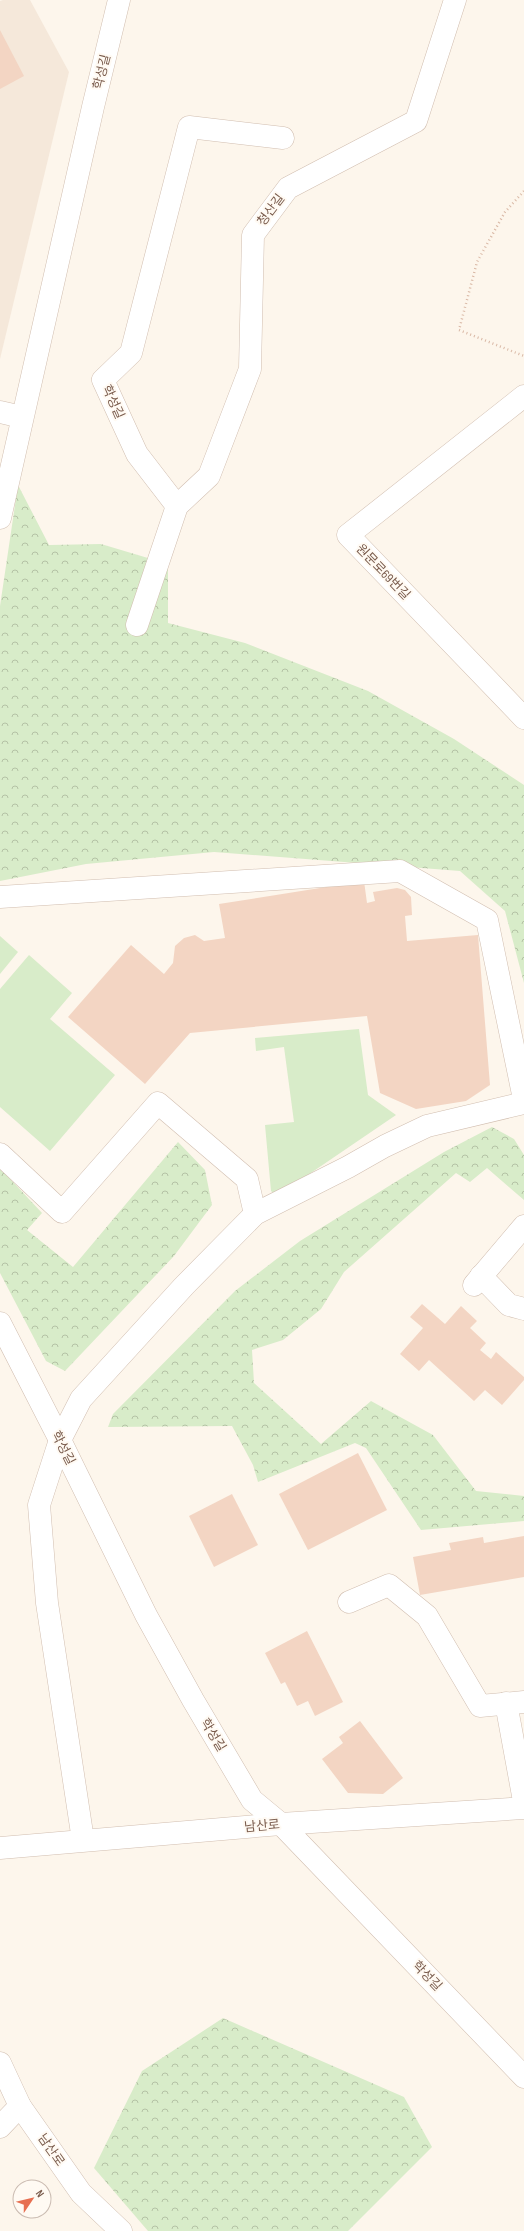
<svg xmlns="http://www.w3.org/2000/svg" width="524" height="2231" font-family="'Sofia Sans Condensed','Noto Sans KR',sans-serif">
  <defs>
    <pattern id="forest-crowns" width="20" height="18" patternUnits="userSpaceOnUse"><rect width="20" height="18" fill="#d8ecc9"/><path d="M2 6a3 3 0 1 1 6 0M12 15a3 3 0 1 1 6 0" fill="none" stroke="#b4c2a5"/></pattern>
  </defs>
  <rect width="100%" height="100%" fill="#fdf6ec"/>
  <path fill="#f5e8da" d="M3,0H30L69,72L0,359V1Z"/>
  <g fill="#d8ecc9">
    <path d="M0,936L18,952L0,974Z"/>
    <path d="M29,955L72,993L50,1019L115,1075L50,1151L0,1107V989Z"/>
    <path d="M359,1029L368,1095L396,1115L277,1196L271,1191L265,1125L294,1122L284,1047L256,1051L255,1038Z"/>
  </g>
  <g fill="url(#forest-crowns)">
    <path d="M18,485L49,545L101,544L168,564V623L245,643L368,691L454,739L524,785V983L505,911L460,871L214,852L86,864L0,881V606Z"/>
    <path d="M492,1127L514,1139L524,1155V1200L487,1168L470,1182L456,1173L344,1272L321,1309L283,1340L252,1350L254,1383L321,1444L371,1401L433,1435L476,1491L524,1496V1521L421,1530L366,1448L355,1443L258,1482L253,1465L232,1426L108,1427L113,1414L235,1291L300,1241L444,1152Z"/>
    <path d="M178,1142L205,1170L212,1205L174,1256L65,1371L46,1361L0,1273V1168L42,1213L27,1230L73,1267Z"/>
    <path d="M223,2018L404,2097L432,2147L348,2231H148L94,2168L142,2071Z"/>
  </g>
  <g fill="#f3d5c3">
    <path d="M0,30L24,76L0,89Z"/>
    <path d="M364,881L367,903L375,901L373,892L397,888L405,890L411,897L412,915L405,916L407,941L478,935L490,1085L466,1101L416,1109L380,1093L367,1016L190,1033L145,1084L68,1017L131,945L164,974L173,963L175,946L184,938L195,935L204,941L225,938L219,904Z"/>
    <path d="M422,1304L445,1324L461,1306L477,1321L470,1328L486,1343L480,1350L491,1359L496,1352L524,1377V1380L502,1405L485,1390L474,1401L429,1360L419,1371L400,1354L423,1328L410,1317Z"/>
    <path d="M358,1453L387,1510L308,1550L279,1494Z"/>
    <path d="M232,1494L258,1545L214,1567L189,1516Z"/>
    <path d="M524,1536V1577L420,1595L413,1557L451,1550L449,1543L483,1537L484,1543Z"/>
    <path d="M307,1631L343,1702L315,1716L308,1701L297,1706L285,1682L281,1684L265,1653Z"/>
    <path d="M360,1721L403,1778L383,1794L348,1793L322,1759L343,1743L339,1737Z"/>
  </g>
  <g fill="none" stroke-linecap="round" stroke-linejoin="round">
    <g stroke="#d1beb0" stroke-width="23">
      <g id="minor">
        <path d="M524,396L348,535L524,718"/>
        <path d="M0,412L22,417"/>
        <path d="M177,506L137,454L103,380L131,353L189,127L283,138"/>
        <path d="M0,518L93,107L119,0"/>
        <path d="M137,625L177,506L209,476L250,369L253,235L288,188L416,121L455,0"/>
        <path d="M0,897L400,871L487,920L524,1099"/>
        <path d="M0,1154L62,1212L158,1103L247,1179L255,1214"/>
        <path d="M481,1276L509,1305L524,1309"/>
        <path d="M474,1285L524,1226"/>
        <path d="M0,1323L60,1440L146,1615L193,1700L252,1800L281,1824L524,2077"/>
        <path d="M349,1602L389,1585L427,1616L480,1706L524,1702"/>
        <path d="M506,1703L524,1801"/>
        <path d="M83,1840L47,1603L39,1505L60,1440L81,1399L184,1286L255,1214L348,1167L385,1146L427,1126L524,1103"/>
        <path d="M0,1848L281,1824L524,1808"/>
        <path d="M0,2063L20,2106L81,2193L121,2231"/>
        <path d="M0,2127L20,2106"/>
      </g>
    </g>
    <path stroke="#d9b8a5" stroke-width="2.5" stroke-dasharray="1 3" stroke-linecap="butt" d="M524,191L505,212L477,262L459,330L524,356"/>
    <use href="#minor" stroke="#fff" stroke-width="22"/>
  </g>
  <g text-anchor="middle" dominant-baseline="central" stroke-width="4" stroke-linejoin="round" paint-order="stroke">
    <g font-size="13" fill="#7a5c4d" stroke="#fffaf3">
      <text transform="translate(102 72) rotate(-76)">학성길</text>
      <text transform="translate(271 210) rotate(-53)">청산길</text>
      <text transform="translate(113 402) rotate(66)">학성길</text>
      <text transform="translate(383 572) rotate(46)">원문로69번길</text>
      <text transform="translate(63 1448) rotate(63)">학성길</text>
      <text transform="translate(213 1735) rotate(59)">학성길</text>
      <text transform="translate(262 1826) rotate(-5)">남산로</text>
      <text transform="translate(427 1976) rotate(46)">학성길</text>
      <text transform="translate(51 2150) rotate(55)">남산로</text>
    </g>
  </g>
  <g transform="translate(32 2199) rotate(55)"><circle r="19" fill="#fffaf3" stroke="#cabbb1"/>
  <path d="M0-3L7 15L0 10L-7 15Z" fill="#e76f51"/>
  <text y="-6" font-size="11" font-weight="bold" text-anchor="middle" fill="#7a5c4d">N</text>
  </g>
</svg>
